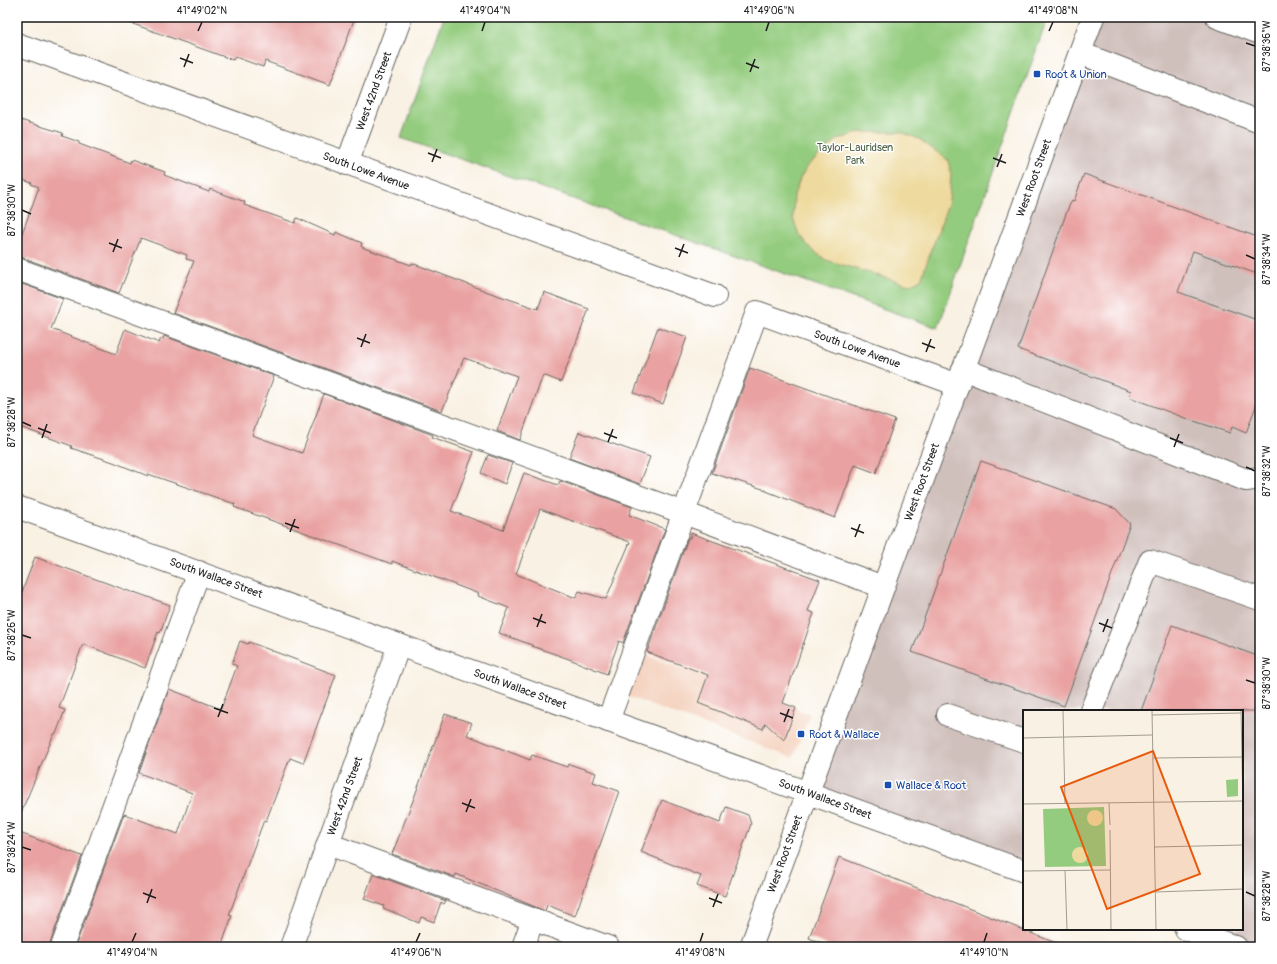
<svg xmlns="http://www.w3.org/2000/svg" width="1277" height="964" font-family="Pangolin,sans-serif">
  <rect width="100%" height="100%" fill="#fff"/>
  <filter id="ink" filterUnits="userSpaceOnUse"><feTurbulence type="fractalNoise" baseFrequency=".025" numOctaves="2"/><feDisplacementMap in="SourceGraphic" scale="8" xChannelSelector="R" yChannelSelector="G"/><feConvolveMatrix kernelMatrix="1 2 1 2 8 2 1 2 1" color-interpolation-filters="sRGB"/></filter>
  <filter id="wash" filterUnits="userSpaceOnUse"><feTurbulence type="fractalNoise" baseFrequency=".012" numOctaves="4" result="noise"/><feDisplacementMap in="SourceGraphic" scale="16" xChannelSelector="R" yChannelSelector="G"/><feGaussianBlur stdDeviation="0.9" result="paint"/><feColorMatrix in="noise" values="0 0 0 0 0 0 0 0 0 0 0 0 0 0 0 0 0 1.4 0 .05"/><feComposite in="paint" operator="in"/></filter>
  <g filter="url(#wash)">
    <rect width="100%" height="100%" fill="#f9f1e3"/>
    <path fill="#f4d3c0" d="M634,651L810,714L793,758L618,693Z"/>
    <path fill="#d0c0bc" d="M1089,17H1260V947H1218L1170,929H1242V711H1024V874L806,792Z"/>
    <path fill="#94cc7f" stroke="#58744e" d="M444,17H1048L938,328L401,138Z"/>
    <g fill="#eeda9e" stroke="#857b5d">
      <path d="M557,17H607C588,23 576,23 557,17Z"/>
      <path d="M861,132H901L919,139L948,160L951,175L949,201L921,279L909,285L826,260L812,250L799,235L793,218L794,195L801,176L810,163L837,140Z"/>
    </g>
    <g id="blocks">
      <g fill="#e9a2a1" fill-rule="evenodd">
        <path d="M123,17H355L330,85L265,61L263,67L235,57L233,60L122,20Z"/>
        <path d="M17,119L63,133L62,136L79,142V144L130,163L131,160L165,172L164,175L209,192L210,189L245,202L244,205L295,223L297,218L335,235L336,232L362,243L361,246L364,248L411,265L412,263L488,292L538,309L544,292L589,309L561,382L543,375L520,440L497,431L517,376L464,358L442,411L173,313L194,261L186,259L187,255L141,238L119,293L21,257H17V247L39,187L31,184L32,183L17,178Z"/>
        <path d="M1084,174L1260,238V275L1193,251L1178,292L1260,321V395L1246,433L1232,427L1230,433L1185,418L1129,397L1131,391L1018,349L1067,211L1072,200L1074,201Z"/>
        <path d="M17,282L63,299L51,329L116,354L125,329L159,343L161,338L163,339L164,336L274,376L252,435L302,453L324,394L433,435L432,437L474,452L451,511L503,530L524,473L558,485L560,481L632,507L629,515L665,529L623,643L619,641L607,674L569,659L532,646V645L499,633L509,608L478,596L479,594L392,561V564L234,507L235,504L148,474V476L113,462L71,448L72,446L17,426ZM540,509L630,542L606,599L579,591L576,598L516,574Z"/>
        <path d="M658,327L687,337L663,404L634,393Z"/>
        <path d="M750,368L895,420L876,473L855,465L835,518L766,491V490L712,473Z"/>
        <path d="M579,432L650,457L640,484L569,458Z"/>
        <path d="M488,455L512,463L505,484L481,473Z"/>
        <path d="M981,461L1116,509L1130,524L1064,706L912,652Z"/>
        <path d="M691,533L820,580L808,611L814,613L783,703L796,708L784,740L765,723L763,729L698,703L708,675L647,652L688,538H690Z"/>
        <path d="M35,557L134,593V592L170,605L160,633L158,632L145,668L83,644L59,708L65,710L56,734H54L17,822V590L22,592Z"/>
        <path d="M1172,625L1260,657V711H1141Z"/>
        <path d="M240,641L248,644L249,642L336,675L303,763L290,758L266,821L264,820L229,915L232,916L221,947H75L124,814L178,834L192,793L139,773L169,689L221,709L237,666L232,664Z"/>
        <path d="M445,714L472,723L467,735L530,760L532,755L567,767L569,764L596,773L593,782L619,791L575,916L547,905L545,911L456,874L455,877L392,854L414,798Z"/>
        <path d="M662,800L720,823L726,807L748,815L751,824L725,896L697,886L701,876L641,852Z"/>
        <path d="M17,832L82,856L50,943V947H17Z"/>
        <path d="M839,857L1061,945V947H832L809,938Z"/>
        <path d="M373,874L446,901L444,904L441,902L434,922L421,917L419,923L383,908L384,906L364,899Z"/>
      </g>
    </g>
  </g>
  <g filter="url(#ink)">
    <use href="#blocks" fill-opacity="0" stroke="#696762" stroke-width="1"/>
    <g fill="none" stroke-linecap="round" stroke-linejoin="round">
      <g stroke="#696762" stroke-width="24">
        <g id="minor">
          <path d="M1217,17L1260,33"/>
          <path d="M17,44L715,296"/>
          <path d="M1080,53L1260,122"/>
          <path d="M347,164L401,17"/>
          <path d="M17,269L684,513L883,587"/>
          <path d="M963,369L1246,480L1260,478"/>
          <path d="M17,507L1024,871"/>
          <path d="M1091,711L1150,561L1260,599"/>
          <path d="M948,715L1024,741"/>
          <path d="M608,721L757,312L958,385"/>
          <path d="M328,844L608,947"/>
          <path d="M1186,929L1236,947"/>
          <path d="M62,947L199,572"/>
          <path d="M291,947L399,645"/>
          <path d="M523,947L533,919"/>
          <path d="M751,947L1093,17"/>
        </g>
      </g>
      <use href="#minor" stroke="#fff" stroke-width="22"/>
    </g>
  </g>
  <path fill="none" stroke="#1c1c1c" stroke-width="1.5" d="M198,31L202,22M482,31L485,22M766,31L769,22M1049,31L1053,22M1246,43L1255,46M180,58L193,63M746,63L759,68M184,67L189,54M750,72L755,59M428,153L441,158M993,158L1006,163M432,162L437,149M997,167L1002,154M22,210L31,214M109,243L122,248M675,248L688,253M113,252L118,239M1246,255L1255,259M679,257L684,244M357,338L370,343M922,343L935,348M361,347L366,334M926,352L931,339M22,422L31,426M38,428L51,433M604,433L617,438M42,438L47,424M1170,438L1183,443M608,442L613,429M1174,447L1179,434M1246,467L1255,471M285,523L299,528M851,528L864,533M290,532L295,519M855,537L860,524M533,618L546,623M1099,623L1112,628M537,627L542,614M1103,632L1108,619M22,635L31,638M1246,680L1255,683M214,708L228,713M780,713L793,718M218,717L223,704M784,722L789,709M462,803L475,808M466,812L471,799M22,847L31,850M1246,892L1255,896M143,893L156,898M709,898L722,903M147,903L152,889M713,907L718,894M132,942L136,933M416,942L420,933M700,942L703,933M984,942L987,933"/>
  <g fill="#1a4fb4" stroke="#fff" stroke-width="1.5">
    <rect x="1033" y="70" width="8" height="8" rx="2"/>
    <rect x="797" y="730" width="8" height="8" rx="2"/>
    <rect x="884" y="781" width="8" height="8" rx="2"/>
  </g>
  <g text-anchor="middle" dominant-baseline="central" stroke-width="3" stroke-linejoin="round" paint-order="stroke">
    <g font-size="11" fill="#164399" stroke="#fff" text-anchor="start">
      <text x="1045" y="74">Root &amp; Union</text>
      <text x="809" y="734">Root &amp; Wallace</text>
      <text x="896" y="785">Wallace &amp; Root</text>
    </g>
    <g font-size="11" fill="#1c1c1c" stroke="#fff">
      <text transform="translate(374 91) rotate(-70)">West 42nd Street</text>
      <text transform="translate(366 171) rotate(20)">South Lowe Avenue</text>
      <text transform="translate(1034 178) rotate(-70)">West Root Street</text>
      <text transform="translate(857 349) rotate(20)">South Lowe Avenue</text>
      <text transform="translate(922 482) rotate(-70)">West Root Street</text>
      <text transform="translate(216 578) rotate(20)">South Wallace Street</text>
      <text transform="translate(520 689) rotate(20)">South Wallace Street</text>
      <text transform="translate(345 796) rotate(-70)">West 42nd Street</text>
      <text transform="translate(825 799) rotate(20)">South Wallace Street</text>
      <text transform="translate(785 854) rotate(-70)">West Root Street</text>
    </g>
    <g font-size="11" fill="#4c6244" stroke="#fff">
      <text x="855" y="147">Taylor-Lauridsen<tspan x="855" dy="13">Park</tspan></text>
    </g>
  </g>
  <g transform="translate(1023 710)">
    <rect width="220" height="220" fill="#f9f1e3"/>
    <path d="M215,69V86L204,87L203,70ZM81,97L83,156L22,157L20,99Z" fill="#94cc7f"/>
    <path d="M64 108a8 8 0 1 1 16 0a8 8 0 1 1-16 0ZM49 145a8 8 0 1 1 16 0a8 8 0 1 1-16 0Z" fill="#eeda9e"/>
    <path fill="none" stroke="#a19c93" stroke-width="1" d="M40,0L42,94M129,0L133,220M218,0L220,98M129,5L218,3M0,28L129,25M130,48L220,47M86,93L87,115M0,94L220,91M87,120L88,220M131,137L220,135M42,160L44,220M0,161L87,160M132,182L220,179"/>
    <path fill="#e8590c" fill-opacity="0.15" stroke="#e8590c" stroke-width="2" d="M130,41L177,164L84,199L38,77Z"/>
    <rect width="220" height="220" fill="none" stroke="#1c1c1c" stroke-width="2"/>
  </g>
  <rect width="1277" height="964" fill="none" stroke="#fff" stroke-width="44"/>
  <rect x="22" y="22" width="1233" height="920" fill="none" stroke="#1c1c1c" stroke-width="1.5"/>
  <g font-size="10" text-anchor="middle" fill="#1c1c1c">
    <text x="202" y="14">41°49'02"N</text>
    <text x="485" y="14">41°49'04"N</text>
    <text x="769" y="14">41°49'06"N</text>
    <text x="1053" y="14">41°49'08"N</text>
    <text transform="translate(1266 46) rotate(-90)" y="4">87°38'36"W</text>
    <text transform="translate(11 210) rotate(-90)" y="4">87°38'30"W</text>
    <text transform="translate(1266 259) rotate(-90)" y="4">87°38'34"W</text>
    <text transform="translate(11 422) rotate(-90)" y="4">87°38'28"W</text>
    <text transform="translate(1266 471) rotate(-90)" y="4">87°38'32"W</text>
    <text transform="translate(11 635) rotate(-90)" y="4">87°38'26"W</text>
    <text transform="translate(1266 683) rotate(-90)" y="4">87°38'30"W</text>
    <text transform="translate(11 847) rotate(-90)" y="4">87°38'24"W</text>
    <text transform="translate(1266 896) rotate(-90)" y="4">87°38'28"W</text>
    <text x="132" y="956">41°49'04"N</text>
    <text x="416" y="956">41°49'06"N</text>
    <text x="700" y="956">41°49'08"N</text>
    <text x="984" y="956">41°49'10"N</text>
  </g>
</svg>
